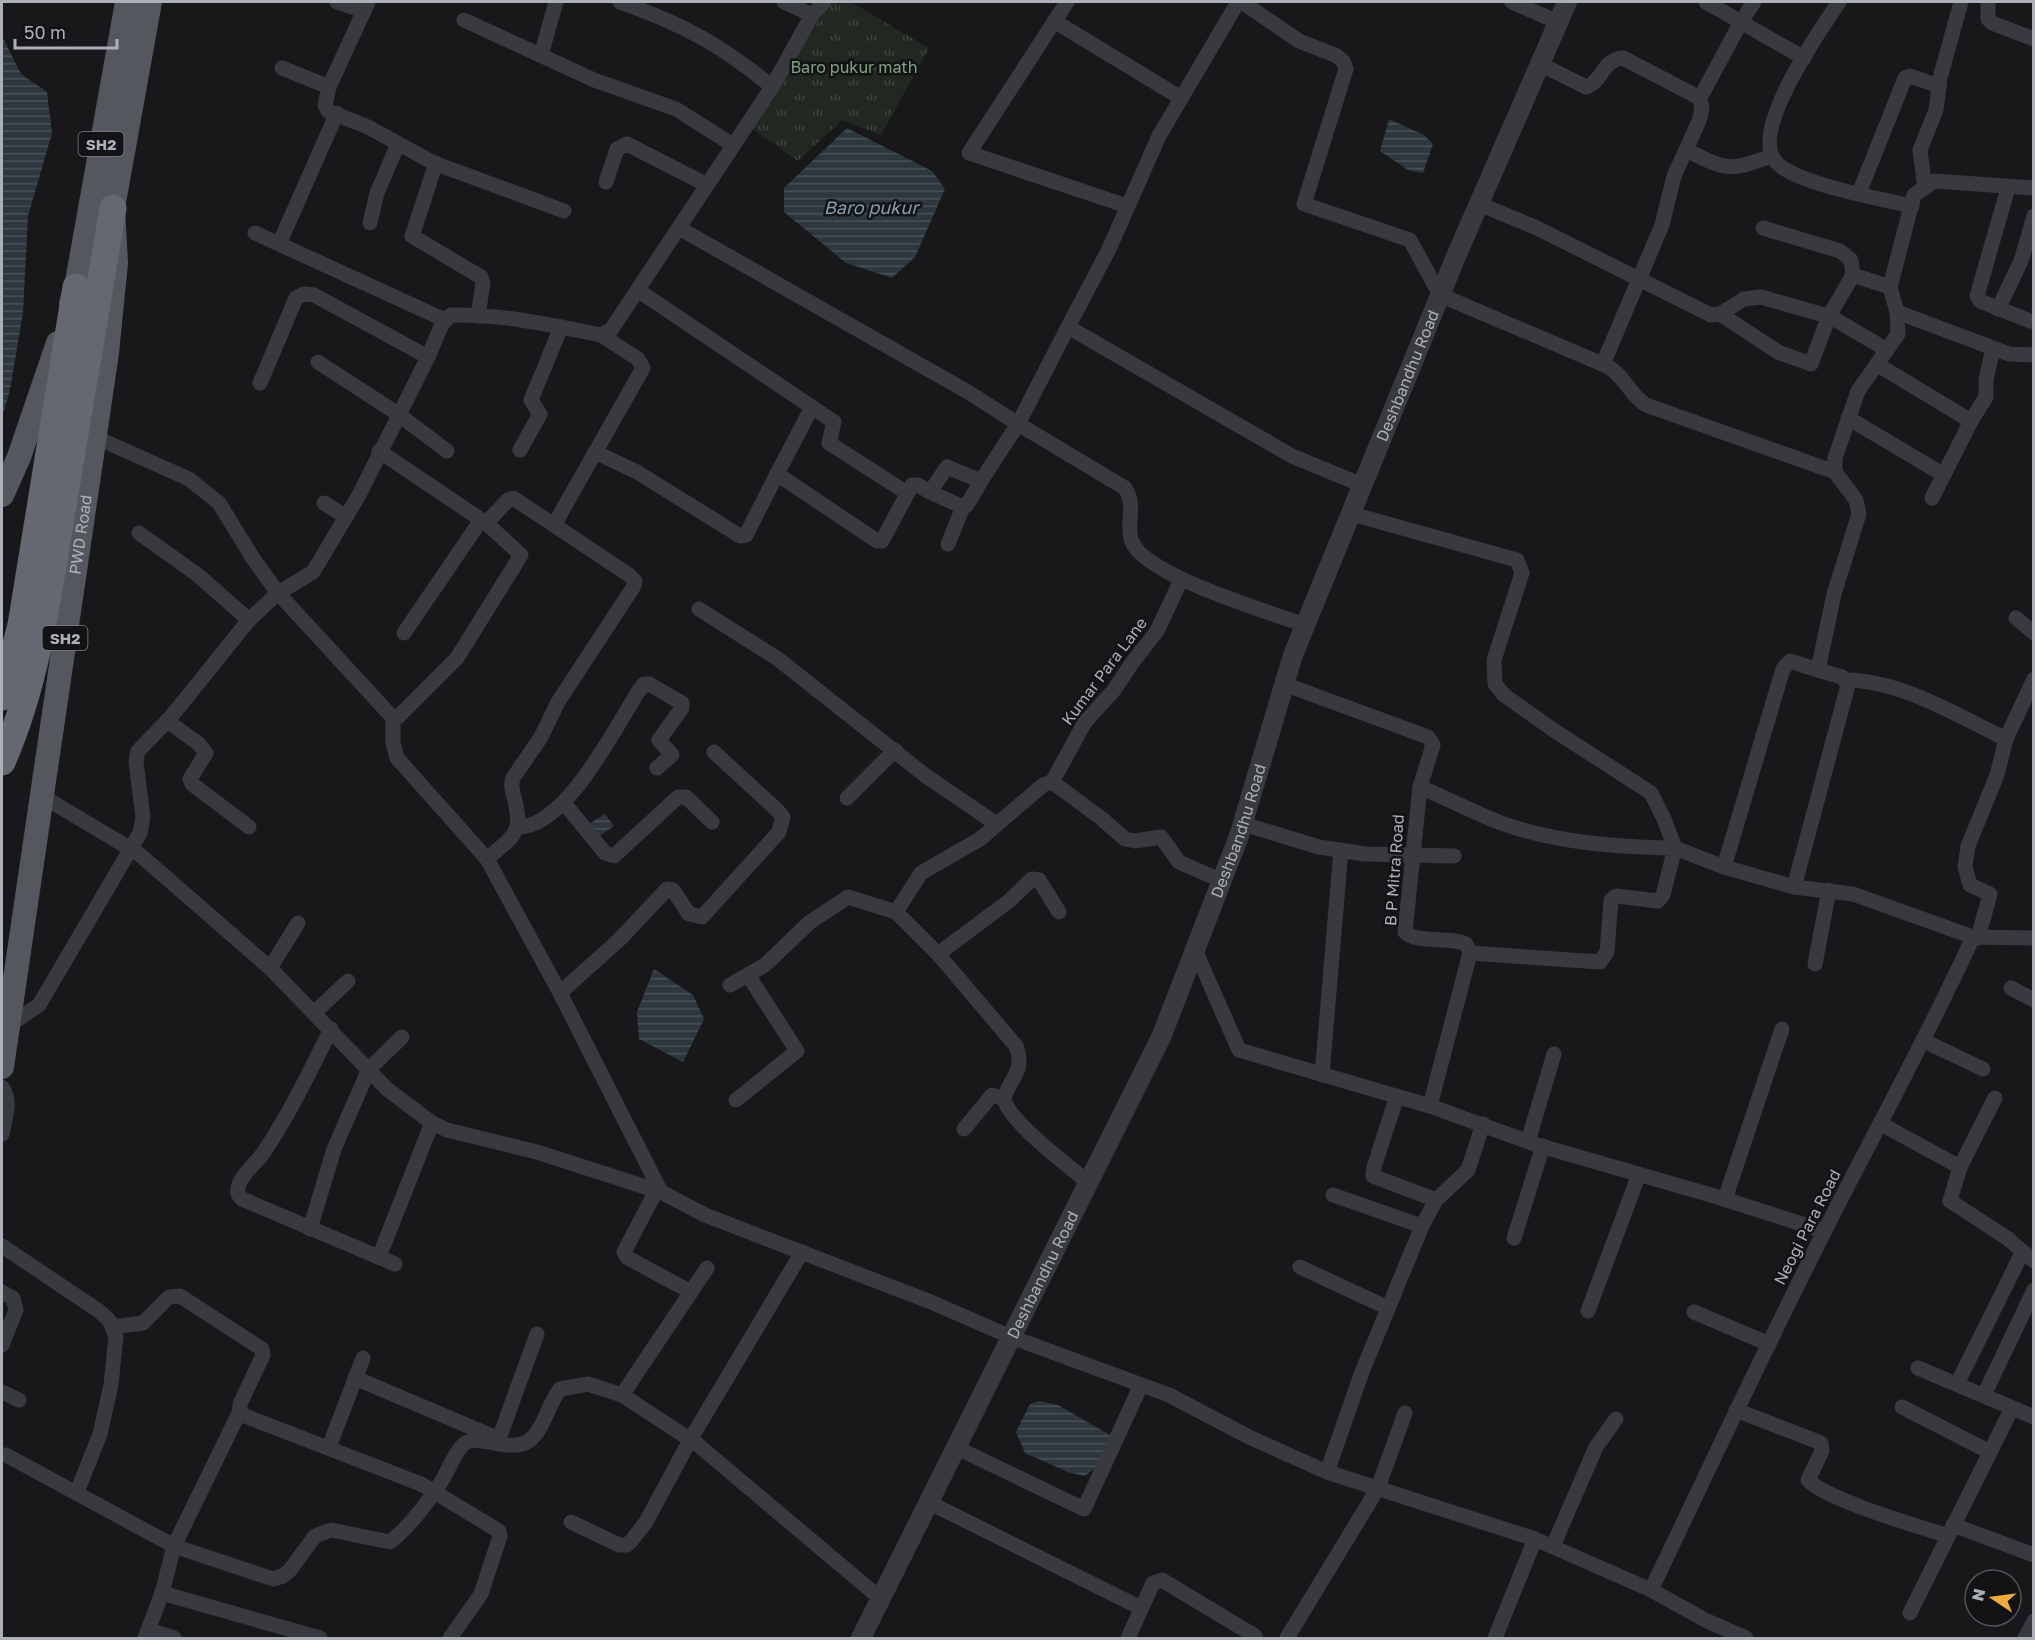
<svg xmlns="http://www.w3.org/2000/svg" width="2035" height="1640" font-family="'Golos Text',sans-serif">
  <defs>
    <pattern id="grass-tufts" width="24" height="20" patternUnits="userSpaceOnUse" patternTransform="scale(1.5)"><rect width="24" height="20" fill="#202821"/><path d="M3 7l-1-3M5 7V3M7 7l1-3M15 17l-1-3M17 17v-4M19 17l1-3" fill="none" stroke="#3e453f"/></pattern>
    <pattern id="water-rules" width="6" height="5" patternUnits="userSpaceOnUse" patternTransform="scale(1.5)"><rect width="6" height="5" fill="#2e373e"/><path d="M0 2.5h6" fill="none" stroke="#4a5158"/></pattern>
  </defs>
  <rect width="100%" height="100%" fill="#18181a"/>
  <path fill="url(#grass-tufts)" d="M830,2H851L929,48L881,135L842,120L798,161L751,128Z"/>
  <g fill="url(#water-rules)">
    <path d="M2,36L21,74L47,92L52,133L28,216L23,312L10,390L2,417Z"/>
    <path d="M1389,119L1424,135L1433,144L1423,173L1408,170L1380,151Z"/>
    <path d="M847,128L932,171L945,189L915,257L892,278L846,263L784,212V188Z"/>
    <path d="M605,814L614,826L598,837L589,824Z"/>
    <path d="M654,969L693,995L704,1019L683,1062L639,1039L637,1012Z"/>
    <path d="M1039,1401L1058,1405L1110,1435L1100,1464L1085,1476L1068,1472L1025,1453L1016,1432L1030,1404Z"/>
  </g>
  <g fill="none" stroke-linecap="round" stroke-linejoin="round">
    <g stroke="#393a3f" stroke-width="15">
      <path d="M337,2L364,11"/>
      <path d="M620,2C682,24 722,45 772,87"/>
      <path d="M784,2L812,15"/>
      <path d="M1067,2L969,153L1127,206"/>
      <path d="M1238,2L1159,136L1109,249L1068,327L1292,456L1362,485"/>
      <path d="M1242,2L1299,41L1335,55L1343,61L1346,69L1304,204L1410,240L1440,295L1607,366C1624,375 1630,395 1646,405L1835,472"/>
      <path d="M1512,2L1558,22"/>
      <path d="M1754,2L1741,22L1804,58"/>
      <path d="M1839,2C1821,29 1748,132 1776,162C1796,184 1881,199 1912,206"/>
      <path d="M1988,2V19L1992,23L2034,39"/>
      <path d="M464,20L594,80L676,109L733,145"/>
      <path d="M1054,21L1181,98"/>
      <path d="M541,55L556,2"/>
      <path d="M1540,64L1586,87C1603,82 1602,59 1623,58L1700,98L1702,109L1699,121L1674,176L1662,225L1603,364"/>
      <path d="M282,68L329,87L325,105L328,111L368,127L434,163L564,211"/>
      <path d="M329,87L368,2"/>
      <path d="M1700,98L1741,22L1706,2"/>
      <path d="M1686,150C1727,170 1728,172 1771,156"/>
      <path d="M436,163L412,236L481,277L483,283L478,316"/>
      <path d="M606,182L617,149L627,144L707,185"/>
      <path d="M1925,188L1920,150L1936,110L1940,78L1961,2"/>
      <path d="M2008,188L1977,296L1980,301L2030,321"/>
      <path d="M1859,193L1905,78L1910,76L1939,86"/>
      <path d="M1479,204L1537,228L1711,315L1720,314L1744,299L1761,297L1831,317L1887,350"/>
      <path d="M370,223L377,193L398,144"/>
      <path d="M679,228L968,392L1018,424L981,481L947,467L930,492L918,485H912L882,541H877L777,474L812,407"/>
      <path d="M255,233L445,320"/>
      <path d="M279,244L337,113"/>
      <path d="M1853,275L1890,287"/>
      <path d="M639,291L834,422L829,443L907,493"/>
      <path d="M1998,309L2021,261L2034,216"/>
      <path d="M1897,312L2009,354L2034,355"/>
      <path d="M1720,314L1778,352L1811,364L1829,316L1853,275L1851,260L1840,251L1763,228"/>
      <path d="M1068,327L1018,424L1125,488C1137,506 1125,524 1132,542C1146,576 1269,612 1305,625"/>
      <path d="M318,362L398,414L447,451"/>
      <path d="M1878,365L1971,421L1932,498"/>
      <path d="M260,383L296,298L304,294L314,295L428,357"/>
      <path d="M1848,418L1944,475"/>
      <path d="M1971,421L1986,397V379L1993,349"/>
      <path d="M95,437L189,479L219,503L254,560L278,593L393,718L398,717L457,658L521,555L486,523L379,451"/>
      <path d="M520,450L540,414L531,400L561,327"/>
      <path d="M595,452L637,472L740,536L746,535L777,474"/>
      <path d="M930,492L963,507L967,505L981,481"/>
      <path d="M324,503L345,516"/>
      <path d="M1352,514L1517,560L1522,573L1494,660L1495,684L1504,695L1552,729L1651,793L1664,819L1675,848L1724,867L1794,887L1853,894L1973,937"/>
      <path d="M486,523L508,500L513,498L554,525L643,368L638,359L601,335"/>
      <path d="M139,533L199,576L249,620"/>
      <path d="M948,544L963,507"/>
      <path d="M699,609L778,659L926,776L995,823"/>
      <path d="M2016,618L2034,633"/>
      <path d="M404,633L481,520"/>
      <path d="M1846,680C1903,681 1956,715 2006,739L1997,775L1968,846L1965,867L1970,885L1990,894L1978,938"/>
      <path d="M1284,684L1428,737L1433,745L1420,787L1405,932C1416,944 1450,936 1466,944L1470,953L1430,1106"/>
      <path d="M393,718V743L397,758L487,859L560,993L661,1192"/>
      <path d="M167,721L199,744L206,753L190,779L192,784L249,827"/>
      <path d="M2006,739L2034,679"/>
      <path d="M1052,782L1101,818L1125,839L1135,841L1161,837L1179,862L1222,881"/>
      <path d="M1420,787C1446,798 1473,812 1501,823C1557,843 1616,847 1675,848L1663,895L1658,901L1616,896L1611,900L1607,952L1600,962L1470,953"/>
      <path d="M42,796L139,854L270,968L387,1089L432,1123L447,1130L537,1152L661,1192L705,1215L931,1302L1011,1337L1169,1395L1249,1437L1327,1472L1535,1539L1651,1590L1707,1621L1746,1638"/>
      <path d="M847,798L895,750"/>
      <path d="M564,803L605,853L614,856L678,797H686L712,822"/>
      <path d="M1243,824L1319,847L1365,854L1454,856"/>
      <path d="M519,827C566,826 614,730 638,692L644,684H649L682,703V708L659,740L672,755L657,768"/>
      <path d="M487,859C510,838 524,835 515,801C513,793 510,786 513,778L541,737L558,702L634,586L635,581L629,575L554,525"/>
      <path d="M1724,867L1783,669L1790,661L1818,670L1834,594L1859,514L1856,500L1835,472V458L1858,391L1898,334L1897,312L1890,287L1914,195L1934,181L2034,188"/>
      <path d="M1794,887L1848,685L1842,677L1818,670"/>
      <path d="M896,912L921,873L980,839L1043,785L1052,782L1085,722L1114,690L1132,663L1157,631L1181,580"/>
      <path d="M1195,950L1239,1050L1430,1106L1537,1145L1711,1195L1824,1231"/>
      <path d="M938,954L1009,901L1032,879L1039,880L1059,912"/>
      <path d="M1815,964L1829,890"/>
      <path d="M270,968L298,923"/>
      <path d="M730,985L765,965L810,922L848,897L896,912L938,954L1016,1046C1026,1072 1009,1078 1004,1099C1009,1122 1069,1166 1089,1183"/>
      <path d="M2011,988L2034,1000"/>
      <path d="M560,993L620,939L667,889L673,890L689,914L702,917L779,832L783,817L778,811L714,752"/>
      <path d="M315,1012L348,981"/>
      <path d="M8,1026L39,1005L140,833L143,817L136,762L138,751L170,718L249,620L278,593L313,572L359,495L428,357L442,324L451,315C502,314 551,325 601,335L611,330L772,87L812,15L824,2"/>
      <path d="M331,1029C310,1071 290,1113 264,1152C256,1164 235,1179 238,1194L242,1199L395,1264"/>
      <path d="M1924,1041L1983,1069"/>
      <path d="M1322,1075L1341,850"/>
      <path d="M2,1087C12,1100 5,1118 2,1134"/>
      <path d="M1397,1096L1374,1167L1373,1176L1436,1200"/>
      <path d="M736,1100L797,1051L748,975"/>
      <path d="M1881,1124L1960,1167L1950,1201L2007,1238L2034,1261"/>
      <path d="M964,1129L992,1095L1004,1099"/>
      <path d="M1528,1141L1554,1054"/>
      <path d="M1960,1167L1995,1098"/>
      <path d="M656,1191L624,1252L628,1258L691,1292"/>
      <path d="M1333,1195L1422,1226"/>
      <path d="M1725,1199L1782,1029"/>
      <path d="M310,1229L334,1149L369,1069L402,1037"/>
      <path d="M1514,1238L1543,1146"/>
      <path d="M2,1246L99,1311L109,1320L116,1336L111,1385L100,1434L77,1492"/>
      <path d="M379,1257L432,1123"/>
      <path d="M1300,1267L1388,1308"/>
      <path d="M2,1292L13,1298L16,1310L2,1345"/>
      <path d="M1588,1311L1639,1174"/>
      <path d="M1694,1312L1769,1344"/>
      <path d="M113,1327L143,1323L169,1297L180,1296L262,1349L263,1355L240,1404V1411L245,1416L421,1484L499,1531L500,1536L481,1594L450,1638"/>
      <path d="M1918,1368L2034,1417"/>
      <path d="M355,1378L499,1439"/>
      <path d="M1957,1384L2022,1253"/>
      <path d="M2,1392L19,1400"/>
      <path d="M622,1395L697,1444L881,1599"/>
      <path d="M1984,1395L2034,1290"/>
      <path d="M1902,1407L1990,1452"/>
      <path d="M1736,1410L1821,1443L1822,1451L1808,1480C1827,1500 1918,1526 1948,1536"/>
      <path d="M497,1444L537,1334"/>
      <path d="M329,1447L363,1358"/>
      <path d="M955,1447L1084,1509L1141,1385"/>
      <path d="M6,1455L174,1546L273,1579L283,1576L290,1570L315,1536L331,1530L390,1542C410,1526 429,1501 443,1479C449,1468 455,1452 464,1444C476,1432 511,1455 530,1440C545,1427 548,1404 560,1389L588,1384L622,1395L707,1268"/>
      <path d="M1327,1472L1362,1372L1422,1226L1436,1200L1468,1170L1483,1124"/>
      <path d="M928,1502L1141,1608"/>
      <path d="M571,1522L619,1545H627L632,1540L646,1522L690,1440L802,1252"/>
      <path d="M1953,1525L2034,1555"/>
      <path d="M1553,1546L1596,1447L1616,1419"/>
      <path d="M1651,1590C1708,1471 1764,1351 1823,1234C1873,1135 1927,1038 1973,937L2034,938"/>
      <path d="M162,1593L320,1638"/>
      <path d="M1910,1613L2012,1408"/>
      <path d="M149,1630L174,1638"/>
      <path d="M145,1638L162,1593L174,1546L240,1411"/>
      <path d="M1128,1638L1153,1583L1162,1580L1255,1636L1254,1638"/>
      <path d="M1287,1638L1378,1488L1405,1413"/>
      <path d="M1495,1638L1535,1539"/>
      <path d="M2025,1638L2034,1621"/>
    </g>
    <path stroke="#393a3f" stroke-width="20" id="s1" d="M861,1638L1162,1035L1239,836L1293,655L1457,254L1567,2"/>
    <g stroke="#55575e" stroke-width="24">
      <path d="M71,304L76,287L127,2"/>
      <path d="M2,495L19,457L58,343"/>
      <path id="s2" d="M2,1067L107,353L116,263L113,208L150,2"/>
    </g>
    <g stroke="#656870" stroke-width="27">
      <path d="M2,697L21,625L76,287"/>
      <path d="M2,762C38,681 49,588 64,500C80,403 97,305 113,208"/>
    </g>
  </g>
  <g text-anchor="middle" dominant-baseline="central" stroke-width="5" stroke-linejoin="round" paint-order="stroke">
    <g fill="#131315" stroke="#7d8188" stroke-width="1.5">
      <rect x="78.5" y="132" width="45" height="24" rx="4.5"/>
      <rect x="42.5" y="626" width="45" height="24" rx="4.5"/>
    </g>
    <g font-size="15" font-weight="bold" fill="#abb0b9">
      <text x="101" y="144">SH2</text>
      <text x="65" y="638">SH2</text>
    </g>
    <g font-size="16" fill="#82a383" stroke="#131315">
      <text x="854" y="67">Baro pukur math</text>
    </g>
    <g font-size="16" fill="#abb0b9" stroke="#131315">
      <text stroke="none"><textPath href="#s1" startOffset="1378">Deshbandhu Road</textPath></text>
      <text stroke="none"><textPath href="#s2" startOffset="538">PWD Road</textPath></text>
      <text transform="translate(1104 671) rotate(-53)">Kumar Para Lane</text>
      <text stroke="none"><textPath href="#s1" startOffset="892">Deshbandhu Road</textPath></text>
      <text transform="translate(1394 870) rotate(-86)">B P Mitra Road</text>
      <text transform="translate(1807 1227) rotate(-63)">Neogi Para Road</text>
      <text stroke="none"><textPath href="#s1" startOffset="406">Deshbandhu Road</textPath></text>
    </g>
    <g font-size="18" font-style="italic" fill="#839eb3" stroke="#131315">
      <text x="871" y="207">Baro pukur</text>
    </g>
  </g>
  <rect width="2035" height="1640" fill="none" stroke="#abb0b9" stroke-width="6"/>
  <g transform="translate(1993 1598) rotate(283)"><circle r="28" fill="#131315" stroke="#505257" stroke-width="1.5"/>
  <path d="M0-4.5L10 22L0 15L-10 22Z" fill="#ecab3e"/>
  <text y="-9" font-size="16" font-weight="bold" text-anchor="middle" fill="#abb0b9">N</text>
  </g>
  <path d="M15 39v9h102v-9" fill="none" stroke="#abb0b9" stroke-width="3"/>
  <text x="24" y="39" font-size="18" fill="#abb0b9" stroke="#131315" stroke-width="4.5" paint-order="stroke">50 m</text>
</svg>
